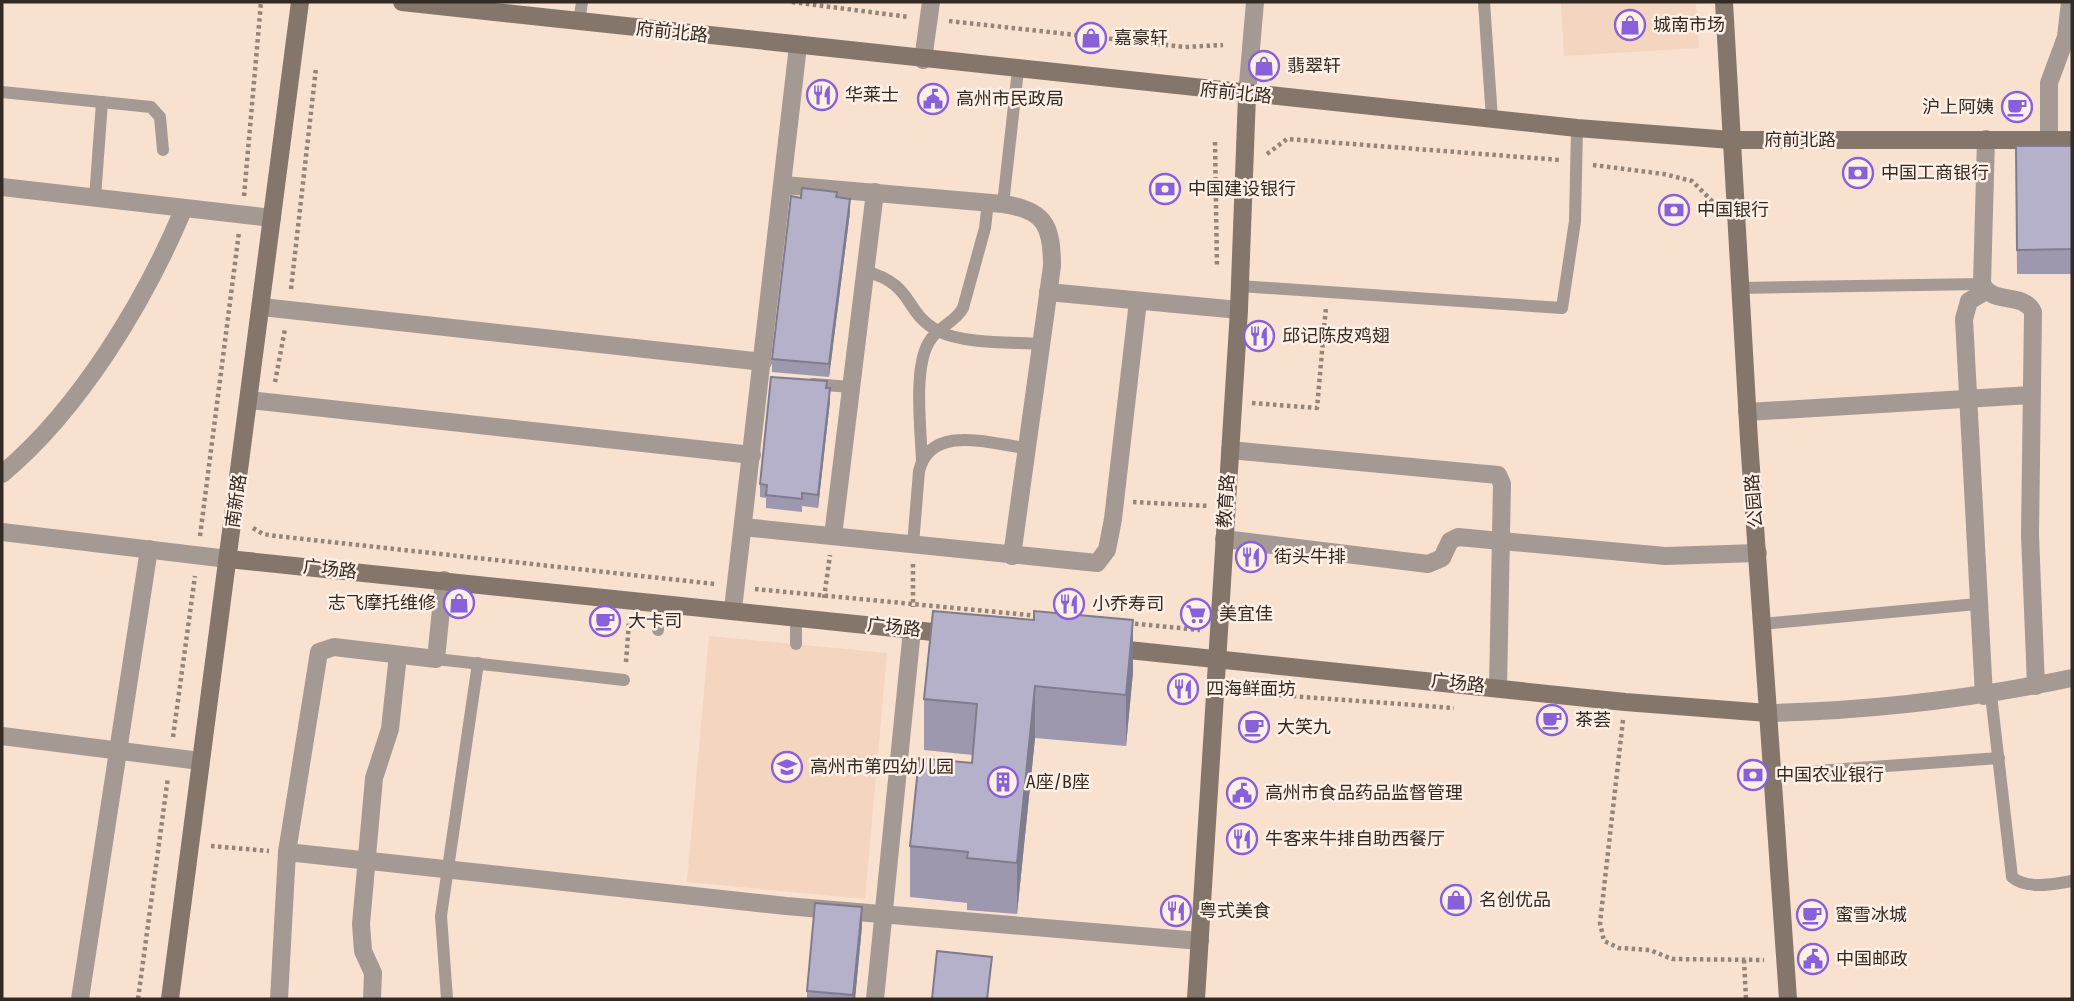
<svg xmlns="http://www.w3.org/2000/svg" width="2074" height="1001" font-family="'Fira Sans Condensed','Noto Sans SC',sans-serif">
  <rect width="100%" height="100%" fill="#f9e1d0"/>
  <g fill="#f4d5bf">
    <path d="M1561,2H1696L1699,48L1564,56Z"/>
    <path d="M709,636L887,653L865,899L687,882Z"/>
  </g>
  <g fill="none" stroke-linecap="round" stroke-linejoin="round">
    <g stroke="#958579" stroke-width="4.5" stroke-dasharray="3.5 3.5" stroke-linecap="butt">
      <path d="M792,2L909,17"/>
      <path d="M949,21L1185,47L1223,45"/>
      <path d="M1215,142L1217,267"/>
      <path d="M1267,154L1287,139L1560,160"/>
      <path d="M1593,165L1664,174L1692,181L1716,205"/>
      <path d="M244,196L261,2"/>
      <path d="M291,289L316,68"/>
      <path d="M275,382L285,329"/>
      <path d="M1252,403L1317,408L1326,307"/>
      <path d="M1133,502L1209,506"/>
      <path d="M253,528L263,534L276,536L715,584"/>
      <path d="M200,536L239,232"/>
      <path d="M913,564V607"/>
      <path d="M755,589L1039,616"/>
      <path d="M824,598L830,555"/>
      <path d="M1128,623L1200,630"/>
      <path d="M626,662L629,622"/>
      <path d="M1237,692L1454,708"/>
      <path d="M1623,720L1600,923L1604,941L1619,948L1650,950L1672,959L1764,960"/>
      <path d="M173,737L195,576"/>
      <path d="M211,846L269,851"/>
      <path d="M1744,960L1746,999"/>
      <path d="M138,999L168,777"/>
    </g>
    <g stroke="#a49a93" stroke-width="12">
      <path d="M1484,2L1492,119"/>
      <path d="M579,22L582,2"/>
      <path d="M2,92L151,107L160,117L163,150"/>
      <path d="M95,198L102,102"/>
      <path d="M1003,204L1018,70"/>
      <path d="M865,271C916,285 902,311 938,331C963,344 1012,342 1041,344"/>
      <path d="M1240,286L1562,308L1575,221L1577,128"/>
      <path d="M1740,288L1982,284"/>
      <path d="M813,384L851,387"/>
      <path d="M922,462C921,431 913,368 929,342C937,327 955,323 963,308L985,228L988,202"/>
      <path d="M913,545L919,471C931,423 990,444 1026,448"/>
      <path d="M1762,624L1977,604"/>
      <path d="M658,630L659,604"/>
      <path d="M796,644V616"/>
      <path d="M436,659L624,680"/>
      <path d="M1991,695L2012,877C2027,890 2054,884 2072,881"/>
      <path d="M1774,774L1999,758"/>
      <path d="M447,999L441,916L478,663"/>
    </g>
    <g stroke="#a49a93" stroke-width="18">
      <path d="M923,60L931,2"/>
      <path d="M1247,95L1255,2"/>
      <path d="M1986,139L1982,284C1993,306 2023,291 2033,312L2030,535L2036,686"/>
      <path d="M2049,139V83L2066,37L2070,2"/>
      <path d="M784,185L1003,204C1045,210 1052,226 1052,266L1012,556"/>
      <path d="M2,187L272,218"/>
      <path d="M1048,292L1239,310"/>
      <path d="M262,307L763,362"/>
      <path d="M250,400L752,455"/>
      <path d="M1747,412L2031,395"/>
      <path d="M1230,450L1498,475L1502,484L1498,688"/>
      <path d="M2,474C80,409 145,301 184,208"/>
      <path d="M743,527L1097,563L1107,550L1113,519L1138,301"/>
      <path d="M2,532L228,559"/>
      <path d="M833,536L875,192"/>
      <path d="M1224,539L1428,564L1442,558L1450,541L1458,537L1665,556L1758,553"/>
      <path d="M733,609L798,46"/>
      <path d="M1984,696L1964,319L1969,301L1986,291"/>
      <path d="M1768,713C1871,711 1971,699 2072,678"/>
      <path d="M2,736L200,761"/>
      <path d="M287,852L786,906L1200,941"/>
      <path d="M80,999L149,549"/>
      <path d="M279,999L287,852L319,652L334,647L436,659L444,580"/>
      <path d="M372,999L373,973L363,951L361,924L374,778L390,729L398,655"/>
      <path d="M875,999L912,630"/>
    </g>
    <g stroke="#84766b" stroke-width="18">
      <path d="M402,2L1577,128L1731,140H2072"/>
      <path d="M1724,2L1749,440L1788,999"/>
      <path d="M228,559L952,634"/>
      <path d="M1109,648L1625,702L1768,713"/>
      <path d="M170,999L300,2"/>
      <path d="M1196,999L1239,310L1247,95"/>
    </g>
  </g>
  <g fill="#9d98ae">
    <path d="M2016,146H2072V274H2017Z"/>
    <path d="M837,197L850,212L829,377L772,372V359L801,198Z"/>
    <path d="M827,388L830,401L818,508L802,506V512L766,508V498L760,497V484Z"/>
    <path d="M1133,672L1126,746L1035,738L1017,914L967,910V903L910,897V846L972,763L973,755L924,750V699Z"/>
    <path d="M862,926L855,999H807V991Z"/>
  </g>
  <g fill="#7f7c8d">
    <path d="M850,199V212L829,377V364Z"/>
    <path d="M830,388V401L818,508V495Z"/>
    <path d="M1133,620V672L1126,746V695Z"/>
    <path d="M1035,686V738L1017,914V863Z"/>
    <path d="M862,907V926L855,999H853Z"/>
  </g>
  <g fill="#b6b1ca" stroke="#7f7c8d" stroke-width="2">
    <path d="M2016,146H2072V249L2017,250Z"/>
    <path d="M802,188L837,192L836,197L850,199L829,364L772,359L791,196L801,198Z"/>
    <path d="M771,377L827,381L826,388H830L818,495L802,493V499L766,495L767,485L760,484Z"/>
    <path d="M933,611L1034,620V611L1133,620L1126,695L1035,686L1017,863L967,858L968,852L910,846L919,758L972,763L977,704L924,699Z"/>
    <path d="M815,903L862,907L853,995L807,991Z"/>
    <path d="M937,951L992,957L987,999H932Z"/>
  </g>
  <defs>
    <g id="shop-ring" transform="scale(1.575)"><circle r="9.5" fill="#fff0e6" stroke="#8860da" stroke-width="1.5"/><path d="M-5-2.5h2.3a2.7 3.5 0 0 1 5.4 0H5L5.5 6h-11ZM-1.5-2.5h3a1.5 2.3 0 0 0-3 0Z" fill="#8860da"/></g>
    <g id="restaurant-ring" transform="scale(1.575)"><circle r="9.5" fill="#fff0e6" stroke="#8860da" stroke-width="1.5"/><path d="M-5-6h1v4h1v-4h1v4h1v-4h1v5L-1.5 .5V6h-2V.5L-5-1ZM5-6V6H3V1.5H1.5Q1.5-4 5-6Z" fill="#8860da"/></g>
    <g id="civic-ring" transform="scale(1.575)"><circle r="9.5" fill="#fff0e6" stroke="#8860da" stroke-width="1.5"/><path d="M-.6-6.5H3V-4.5H.6V-3L4-1V1h2V6H-6V1h2V-1L-.6-3ZM-1.2 2.5V6h2.4V2.5Z" fill="#8860da"/></g>
    <g id="cafe-ring" transform="scale(1.575)"><circle r="9.5" fill="#fff0e6" stroke="#8860da" stroke-width="1.5"/><path d="M-5.5-4.5H6V0H3Q3 3.5 0 3.5H-2.5Q-5.5 3.5-5.5 0ZM3-3.2v2h1.7v-2ZM-6 4.5H4V6H-6Z" fill="#8860da"/></g>
    <g id="bank-ring" transform="scale(1.575)"><circle r="9.5" fill="#fff0e6" stroke="#8860da" stroke-width="1.5"/><path d="M-6-4H6V4H-6ZM0-2.3a2.3 2.3 0 1 0 0 4.6a2.3 2.3 0 1 0 0-4.6Z" fill="#8860da"/></g>
    <g id="supermarket-ring" transform="scale(1.575)"><circle r="9.5" fill="#fff0e6" stroke="#8860da" stroke-width="1.5"/><path d="M-6-5.5h2.5l.6 2H6L4.5 2H-2.5L-4.4-4H-6ZM-1.5 3.2a1.3 1.3 0 1 0 .1 0ZM3 3.2a1.3 1.3 0 1 0 .1 0Z" fill="#8860da"/></g>
    <g id="school-ring" transform="scale(1.575)"><circle r="9.5" fill="#fff0e6" stroke="#8860da" stroke-width="1.5"/><path d="M0-5L7-2L0 1L-7-2ZM-4 1L0 2.5L4 1V4Q0 6-4 4Z" fill="#8860da"/></g>
    <g id="building-ring" transform="scale(1.575)"><circle r="9.5" fill="#fff0e6" stroke="#8860da" stroke-width="1.5"/><path d="M-4-6H4V6H1V3H-1V6H-4ZM-2.5-4.3h1.7v1.8h-1.7ZM.8-4.3h1.7v1.8H.8ZM-2.5-1h1.7V.8h-1.7ZM.8-1h1.7V.8H.8Z" fill="#8860da"/></g>
  </defs>
  <g fill-rule="evenodd">
    <use href="#shop-ring" x="1630" y="25"/>
    <use href="#shop-ring" x="1091" y="38"/>
    <use href="#shop-ring" x="1264" y="66"/>
    <use href="#restaurant-ring" x="822" y="95"/>
    <use href="#civic-ring" x="933" y="99"/>
    <use href="#cafe-ring" x="2017" y="107"/>
    <use href="#bank-ring" x="1858" y="173"/>
    <use href="#bank-ring" x="1165" y="189"/>
    <use href="#bank-ring" x="1674" y="210"/>
    <use href="#restaurant-ring" x="1259" y="336"/>
    <use href="#restaurant-ring" x="1251" y="557"/>
    <use href="#shop-ring" x="459" y="603"/>
    <use href="#restaurant-ring" x="1069" y="604"/>
    <use href="#supermarket-ring" x="1196" y="614"/>
    <use href="#cafe-ring" x="605" y="621"/>
    <use href="#restaurant-ring" x="1183" y="689"/>
    <use href="#cafe-ring" x="1552" y="720"/>
    <use href="#cafe-ring" x="1254" y="727"/>
    <use href="#school-ring" x="787" y="767"/>
    <use href="#bank-ring" x="1753" y="775"/>
    <use href="#building-ring" x="1003" y="782"/>
    <use href="#civic-ring" x="1242" y="793"/>
    <use href="#restaurant-ring" x="1242" y="839"/>
    <use href="#shop-ring" x="1456" y="900"/>
    <use href="#restaurant-ring" x="1176" y="911"/>
    <use href="#cafe-ring" x="1812" y="915"/>
    <use href="#civic-ring" x="1813" y="959"/>
  </g>
  <g text-anchor="middle" dominant-baseline="central" stroke-width="5" stroke-linejoin="round" paint-order="stroke">
    <g font-size="18" fill="#332a24" stroke="#fff0e6" text-anchor="start">
      <text x="1653" y="25">城南市场</text>
      <text x="1114" y="38">嘉豪轩</text>
      <text x="1287" y="66">翡翠轩</text>
      <text x="845" y="95">华莱士</text>
      <text x="956" y="99">高州市民政局</text>
      <text x="1994" y="107" text-anchor="end">沪上阿姨</text>
      <text x="1881" y="173">中国工商银行</text>
      <text x="1188" y="189">中国建设银行</text>
      <text x="1697" y="210">中国银行</text>
      <text x="1282" y="336">邱记陈皮鸡翅</text>
      <text x="1274" y="557">街头牛排</text>
      <text x="436" y="603" text-anchor="end">志飞摩托维修</text>
      <text x="1092" y="604">小乔寿司</text>
      <text x="1219" y="614">美宜佳</text>
      <text x="628" y="621">大卡司</text>
      <text x="1206" y="689">四海鲜面坊</text>
      <text x="1575" y="720">茶荟</text>
      <text x="1277" y="727">大笑九</text>
      <text x="810" y="767">高州市第四幼儿园</text>
      <text x="1776" y="775">中国农业银行</text>
      <text x="1026" y="782">A座/B座</text>
      <text x="1265" y="793">高州市食品药品监督管理</text>
      <text x="1265" y="839">牛客来牛排自助西餐厅</text>
      <text x="1479" y="900">名创优品</text>
      <text x="1199" y="911">粤式美食</text>
      <text x="1835" y="915">蜜雪冰城</text>
      <text x="1836" y="959">中国邮政</text>
    </g>
    <g font-size="18" fill="#332a24" stroke="#fff0e6">
      <text transform="translate(672 32) rotate(6)">府前北路</text>
      <text transform="translate(1236 93) rotate(6)">府前北路</text>
      <text x="1800" y="140">府前北路</text>
      <text transform="translate(236 501) rotate(-82)">南新路</text>
      <text transform="translate(1226 501) rotate(-86)">教育路</text>
      <text transform="translate(1754 501) rotate(-95)">公园路</text>
      <text transform="translate(330 569) rotate(6)">广场路</text>
      <text transform="translate(894 627) rotate(6)">广场路</text>
      <text transform="translate(1458 683) rotate(6)">广场路</text>
    </g>
  </g>
  <rect width="2074" height="1001" fill="none" stroke="#332a24" stroke-width="7"/>
</svg>
